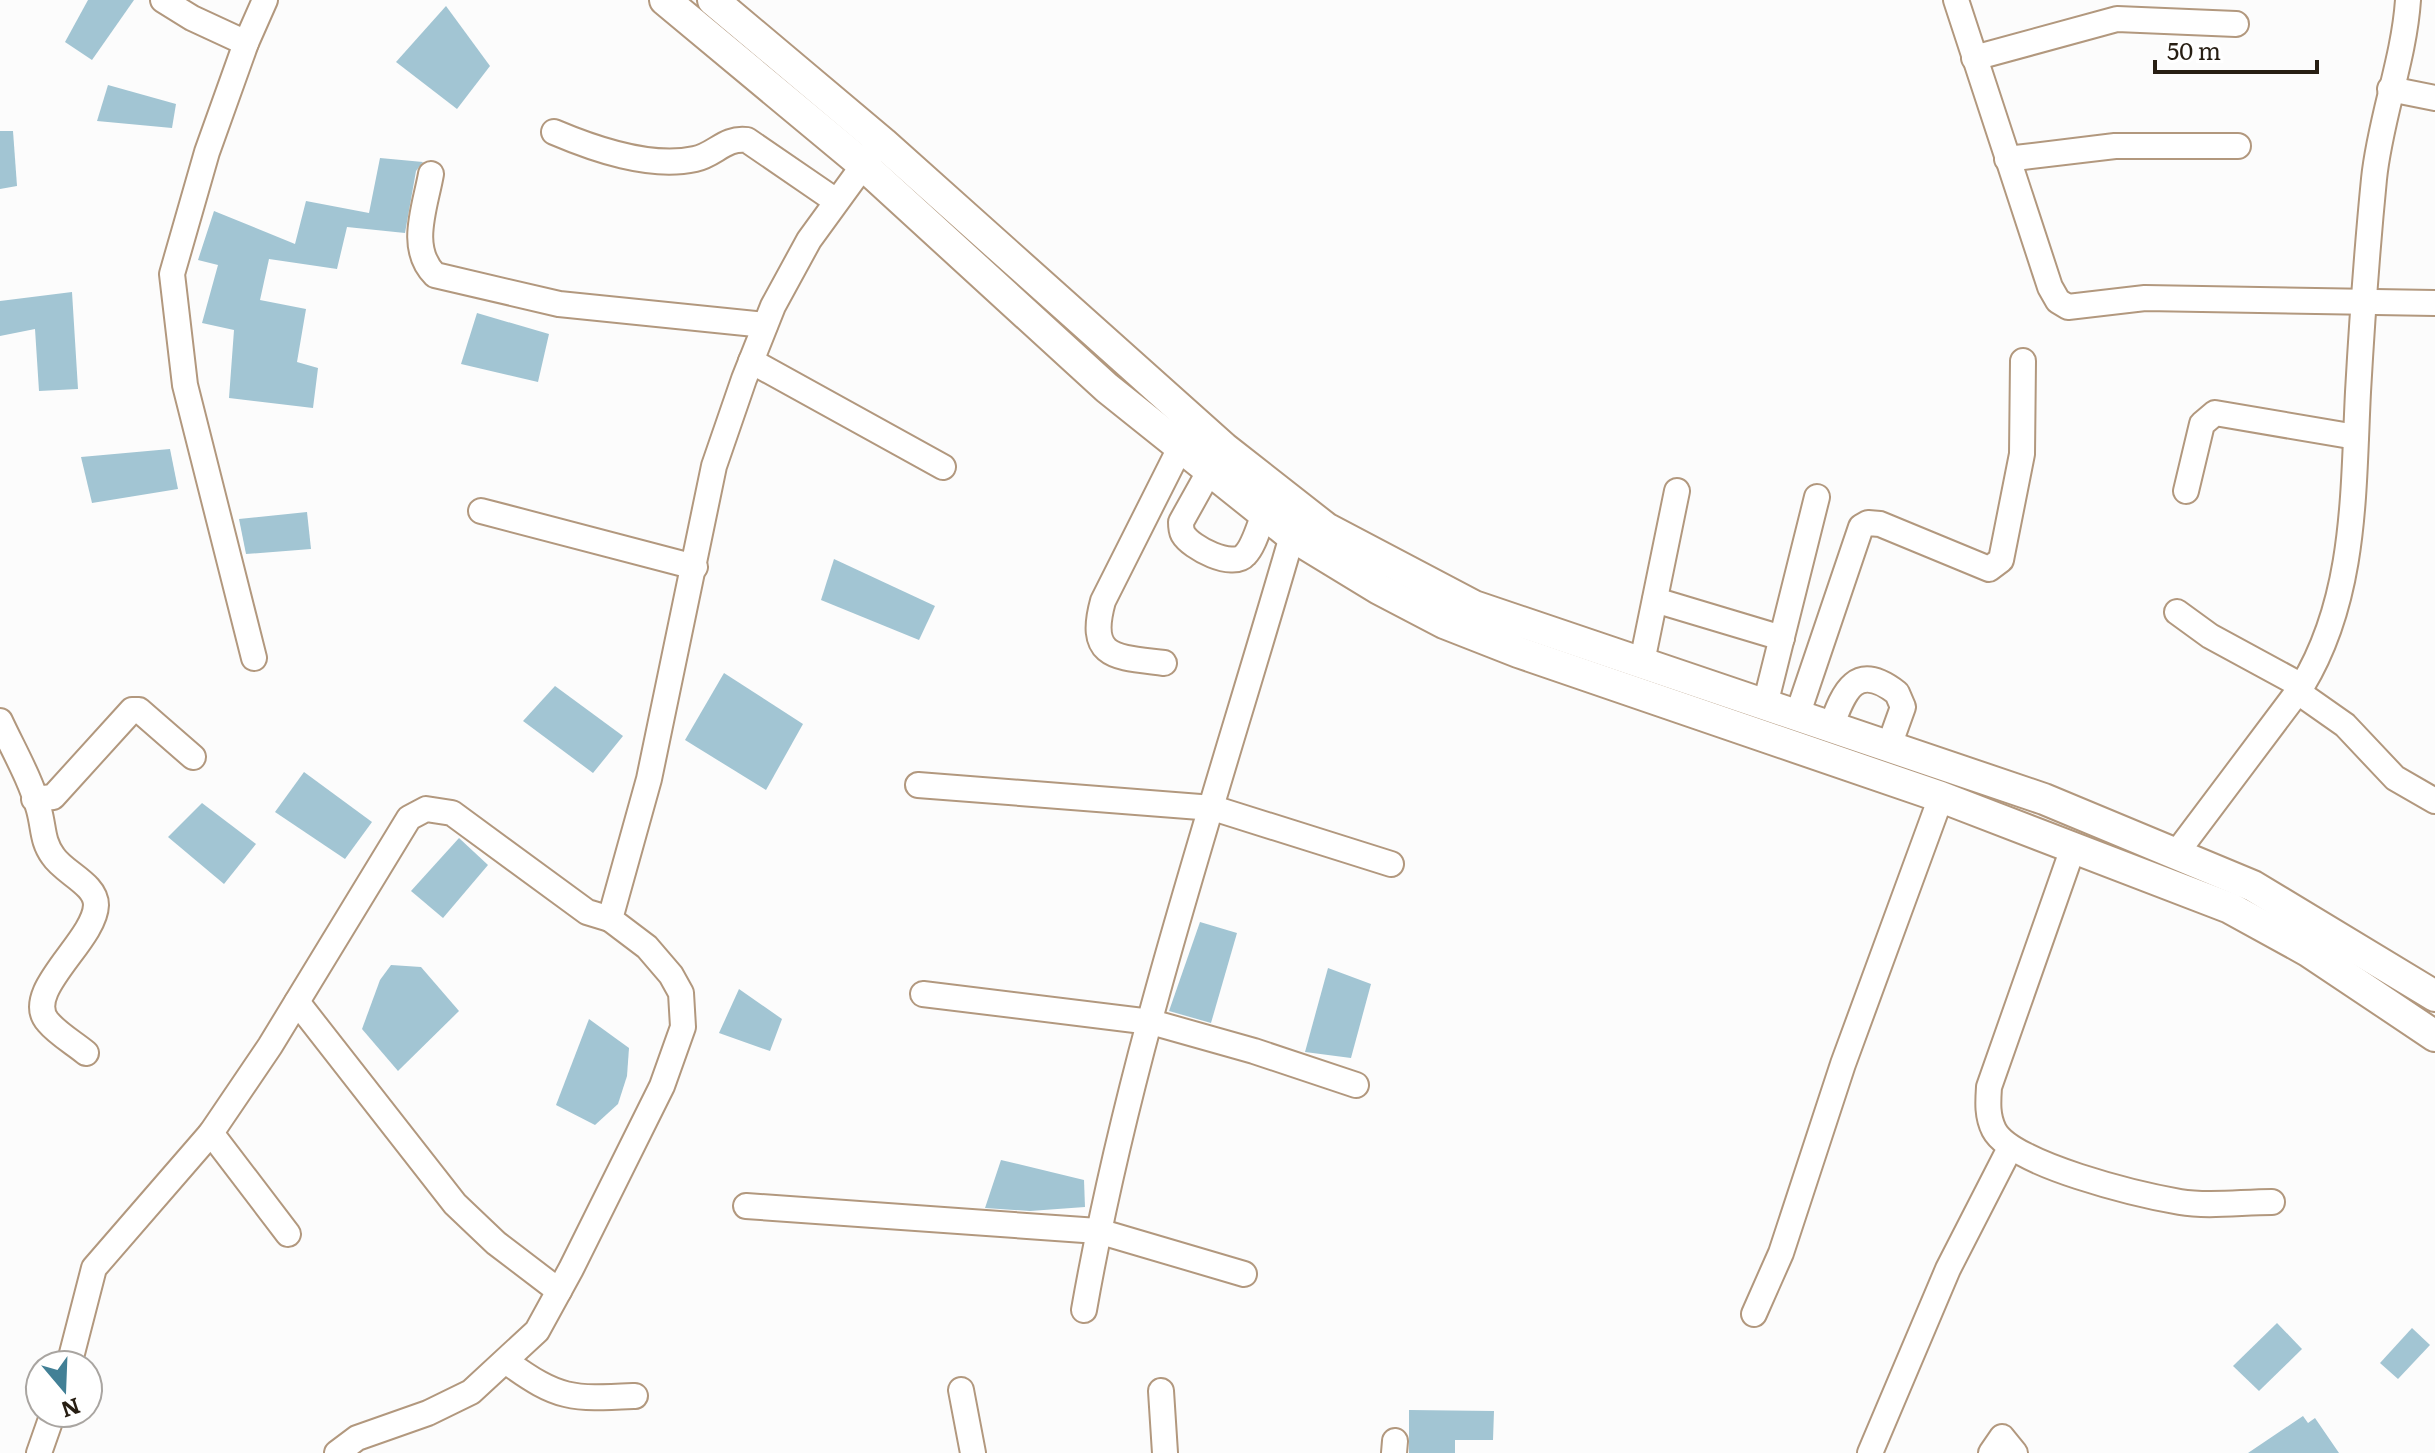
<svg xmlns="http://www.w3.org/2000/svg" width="2435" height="1453" font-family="Literata,serif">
  <rect width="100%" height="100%" fill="#fcfcfc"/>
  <g fill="#a2c5d3">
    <path d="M88,0H134L92,60L65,42Z"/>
    <path d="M446,6L490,66L457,109L396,62Z"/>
    <path d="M108,85L176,104L172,128L97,121Z"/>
    <path d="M0,131H13L17,186L0,189Z"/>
    <path d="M380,158L423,162L416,171L405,233L347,227L337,269L269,259L260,300L306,309L297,362L318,368L313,408L229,398L234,330L202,323L218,265L198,260L214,211L295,244L306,201L369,213Z"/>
    <path d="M72,292L78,389L39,391L35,329L0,336V301Z"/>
    <path d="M477,313L549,334L538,382L461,364Z"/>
    <path d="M170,449L178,489L92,503L81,457Z"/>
    <path d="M307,512L311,549L246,554L239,519Z"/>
    <path d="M834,559L935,606L919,640L821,600Z"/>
    <path d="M724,673L803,724L766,790L685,740Z"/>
    <path d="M555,686L623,736L593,773L523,721Z"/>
    <path d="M304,772L372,822L345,859L275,812Z"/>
    <path d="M202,803L256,844L224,884L168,837Z"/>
    <path d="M459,838L488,865L443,918L411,891Z"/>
    <path d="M1200,922L1237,933L1211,1023L1169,1011Z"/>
    <path d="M391,965L421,967L459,1011L398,1071L362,1029L380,980Z"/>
    <path d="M1328,968L1371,984L1351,1058L1305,1052Z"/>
    <path d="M739,989L782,1019L770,1051L719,1033Z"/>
    <path d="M589,1019L629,1048L627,1076L618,1104L595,1125L556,1105Z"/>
    <path d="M1001,1160L1084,1180L1085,1207L1030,1211L985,1208Z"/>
    <path d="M2277,1323L2302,1349L2259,1391L2233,1366Z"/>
    <path d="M2412,1328L2430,1345L2398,1379L2380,1363Z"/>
    <path d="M1409,1410L1494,1411L1493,1440H1455V1453H1409Z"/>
    <path d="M2303,1416L2308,1423L2315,1418L2339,1453H2248Z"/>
  </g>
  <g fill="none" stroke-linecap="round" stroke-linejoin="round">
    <g stroke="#b2987e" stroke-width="28">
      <g id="minor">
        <path d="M163,0L192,18L246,43"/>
        <path d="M1956,0L2050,287L2058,301L2068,307L2145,298L2435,303"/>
        <path d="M1974,58L2117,19L2236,24"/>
        <path d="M2390,89L2435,98"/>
        <path d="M554,132C594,149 650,169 695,159C715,155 725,137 747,140L836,201"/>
        <path d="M2007,159L2115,146H2238"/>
        <path d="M431,174C425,208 408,248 435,275L559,304L765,325"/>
        <path d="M751,361L943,467"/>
        <path d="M1210,470L1181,522C1181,526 1181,530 1183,534C1191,548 1233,569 1245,555C1254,546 1259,526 1264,514"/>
        <path d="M2186,491L2202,424L2215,413L2356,437"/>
        <path d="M481,511L695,567"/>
        <path d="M1655,600L1782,638"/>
        <path d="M2177,612L2210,636L2302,686"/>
        <path d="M254,658L185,385L172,274L207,152L246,43L265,0"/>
        <path d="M1642,662L1677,491"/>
        <path d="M1164,663C1116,657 1087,659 1103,601L1181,446"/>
        <path d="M2298,692L2345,725L2395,778L2435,801"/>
        <path d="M1765,705L1817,497"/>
        <path d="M1797,716L1861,527L1868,523L1880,524L1989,569L2001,560L2022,454L2023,361"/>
        <path d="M0,721C13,749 31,780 39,810C44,828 42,841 53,856C64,873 96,884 96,905C95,941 21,992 48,1022C58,1034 74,1043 86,1053"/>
        <path d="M1831,727C1844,691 1856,661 1897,693L1903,707L1889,746"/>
        <path d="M918,785L1213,808L1391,864"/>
        <path d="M34,799L53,797L132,710H139L193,757"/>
        <path d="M2073,848L1989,1087C1988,1102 1987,1116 1994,1130C2012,1165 2140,1195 2180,1202C2208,1207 2242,1202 2272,1202"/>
        <path d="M2175,855L2302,686C2356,597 2353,493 2358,392C2362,321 2367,250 2374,179C2380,119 2404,60 2408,0"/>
        <path d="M923,994L1151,1022L1254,1051L1356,1085"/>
        <path d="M297,1002L455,1204L496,1243L559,1291"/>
        <path d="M211,1133L288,1234"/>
        <path d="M746,1206L1098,1231L1244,1274"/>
        <path d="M1084,1310C1130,1048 1218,792 1292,536"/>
        <path d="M1754,1314L1781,1253L1843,1064L1941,797"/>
        <path d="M507,1362C559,1400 572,1399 635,1396"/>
        <path d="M69,1365L94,1268L211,1133L270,1046L409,818L426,809L452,813L587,912L610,919"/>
        <path d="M961,1390L973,1453"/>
        <path d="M1161,1391L1165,1453"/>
        <path d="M39,1453L53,1413"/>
        <path d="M337,1453L357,1438L428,1413L471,1392L537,1331L571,1269L662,1086L683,1027L681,993L671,975L647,947L610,919L649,779L714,466L744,379L773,306L809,240L873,152"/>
        <path d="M1394,1453L1395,1441"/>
        <path d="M1870,1453L1948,1269L2010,1148"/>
        <path d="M1991,1453L2002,1437L2015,1453"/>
      </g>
    </g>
    <g stroke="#b2987e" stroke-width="34">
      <g id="major">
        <path d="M665,0L861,163L1107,388L1292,536L1379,589L1444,623L1518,652L1941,797L2230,908L2308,951L2435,1036"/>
        <path d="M713,0L883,143L1224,448L1326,528L1474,606L2044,799L2253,886L2435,996"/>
      </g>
    </g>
    <use href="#minor" stroke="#fff" stroke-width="24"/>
    <use href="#major" stroke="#fff" stroke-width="30"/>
  </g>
  <g transform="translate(64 1389) rotate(161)"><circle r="38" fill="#ffffff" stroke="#a9a5a1" stroke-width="2"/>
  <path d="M0-6L14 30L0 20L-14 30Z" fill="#428096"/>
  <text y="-12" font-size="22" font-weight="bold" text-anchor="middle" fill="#271e13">N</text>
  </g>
  <path d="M2155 60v12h162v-12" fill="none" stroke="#271e13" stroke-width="4"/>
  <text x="2167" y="60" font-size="24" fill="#271e13" stroke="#ffffff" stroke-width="6" paint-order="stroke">50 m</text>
</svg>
